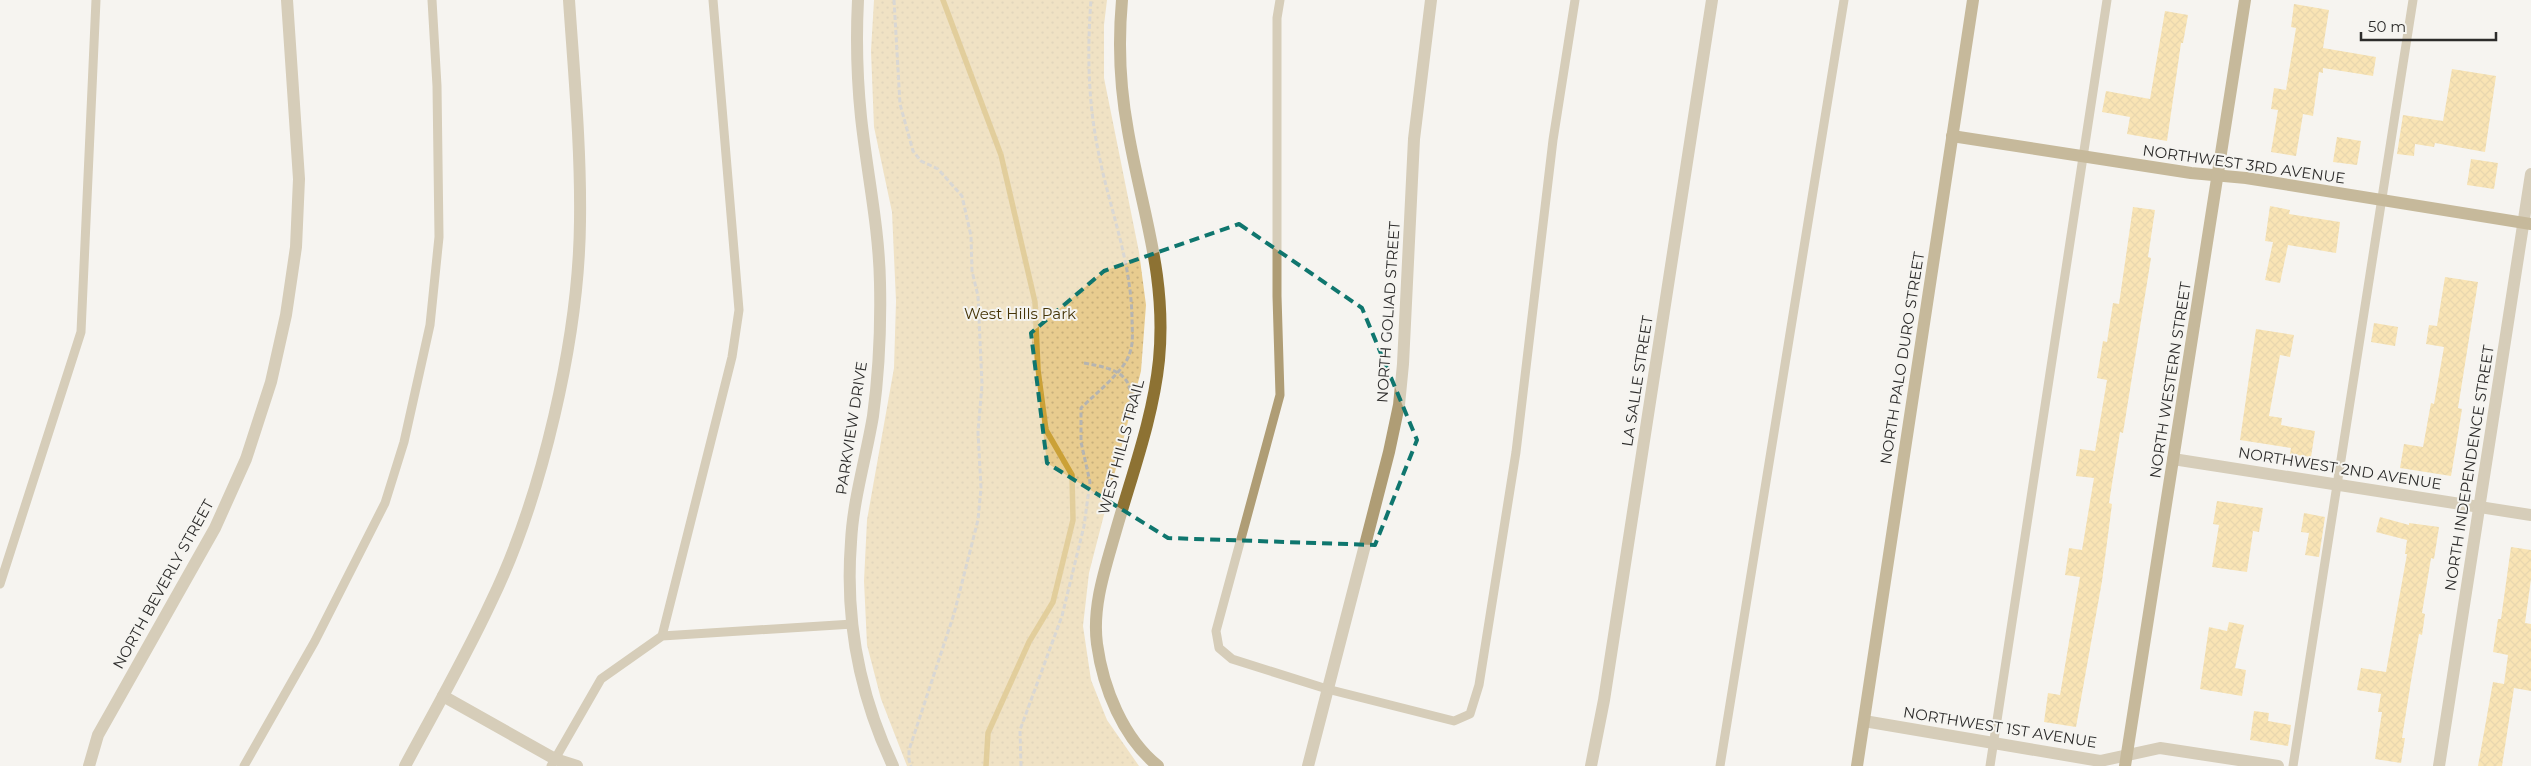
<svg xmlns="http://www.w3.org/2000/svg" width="2531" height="766" font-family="Montserrat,sans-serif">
  <defs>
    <pattern id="grass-dots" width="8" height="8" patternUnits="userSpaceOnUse" patternTransform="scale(1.25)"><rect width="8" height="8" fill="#e8cc8f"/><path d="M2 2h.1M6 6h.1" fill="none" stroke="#c7af7c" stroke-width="1.8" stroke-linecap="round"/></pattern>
    <pattern id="building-cross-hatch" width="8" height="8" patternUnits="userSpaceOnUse" patternTransform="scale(1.25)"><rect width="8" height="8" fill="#fdd16c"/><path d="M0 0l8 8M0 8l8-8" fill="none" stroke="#d9b45e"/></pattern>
  </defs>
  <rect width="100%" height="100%" fill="#f5f4f0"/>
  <path fill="url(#grass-dots)" d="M874,0H1107L1104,25V78L1139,252L1146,305L1141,371L1089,573L1083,626L1091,680L1107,720L1139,766H907L881,699L867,645L864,581L867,520L894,368L896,301L892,212L874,127L871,51Z"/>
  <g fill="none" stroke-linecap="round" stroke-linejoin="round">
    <path stroke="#cba137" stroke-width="5.5" d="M943,0L1001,155L1035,302L1038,370L1046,430L1072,475L1073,520L1053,602L1029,642L988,733L986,766"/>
  </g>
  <g fill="url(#building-cross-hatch)">
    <path d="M2294,4L2329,10L2323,48L2376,57L2373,76L2323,68V73L2319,72L2313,116L2303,114L2296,156L2271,152L2278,110L2271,109L2274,88L2286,90L2296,28L2291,27Z"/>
    <path d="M2165,11L2188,15L2183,43H2181L2167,141L2127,134L2130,117L2102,112L2106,91L2150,99Z"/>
    <path d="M2452,69L2496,76L2485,152L2435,143L2434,147L2415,144L2414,156L2397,154L2403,115L2443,121Z"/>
    <path d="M2337,137L2361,141L2357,165L2333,162Z"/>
    <path d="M2471,159L2498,163L2494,189L2467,185Z"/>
    <path d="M2270,206L2290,210L2289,214L2340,222L2336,253L2288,245L2280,283L2265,280L2273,242L2265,241Z"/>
    <path d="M2133,207L2155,210L2148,257L2151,258L2123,433L2120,432L2109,503L2112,504L2102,581L2076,727L2044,722L2048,693L2060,695L2080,577L2065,575L2069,548L2082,550L2094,478L2076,476L2080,449L2095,451L2107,380L2097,378L2103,341L2107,342L2113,303L2119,304Z"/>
    <path d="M2445,277L2478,282L2458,408L2462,409L2451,476L2400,468L2404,444L2423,447L2431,403L2434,404L2444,347L2426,344L2429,325L2437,326Z"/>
    <path d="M2374,323L2398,327L2395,346L2371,342Z"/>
    <path d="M2256,329L2294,335L2290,357L2280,355L2269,416L2282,418L2281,425L2315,431L2311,457L2290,454L2291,448L2240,440Z"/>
    <path d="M2217,501L2263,508L2259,532L2253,531L2247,572L2212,567L2219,525L2213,524Z"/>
    <path d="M2304,513L2325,517L2319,557L2305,555L2309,533L2301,532Z"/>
    <path d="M2380,517L2409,525V523L2439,527L2434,559L2431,558L2422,613L2425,614L2422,635L2419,634L2411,681L2402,738H2405L2401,763L2375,759L2382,712H2378L2381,694L2357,690L2361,668L2386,672L2407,554H2405L2407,540L2376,532Z"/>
    <path d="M2511,547L2531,550V579L2525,623L2531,624V691L2514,688L2502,766H2478L2493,682L2504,684L2508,655L2493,652L2498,619H2501Z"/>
    <path d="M2229,622L2244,625L2235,668L2246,670L2242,696L2200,689L2209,627L2227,631Z"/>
    <path d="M2254,711L2269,713L2268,721L2291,725L2288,746L2250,740Z"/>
  </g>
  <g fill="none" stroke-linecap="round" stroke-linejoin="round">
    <g stroke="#b5b4b1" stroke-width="3" stroke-dasharray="5 2.5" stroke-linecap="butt">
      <path d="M894,0L900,104L913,151L921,161L938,169L962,196L971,236L972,271L978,296L982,385L978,432L981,488L978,520L954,614L909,750V760L911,766"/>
      <path d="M1084,363C1117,369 1136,374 1130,412L1136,414"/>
      <path d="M1021,766L1020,730L1062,616L1084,526L1090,482L1081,442V408C1094,395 1124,371 1129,355C1134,344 1132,330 1132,318C1131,261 1110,210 1099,155C1088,104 1087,52 1091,0"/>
    </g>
    <g stroke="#af9d75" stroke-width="9">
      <path d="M1280,0L1277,18V296L1280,395L1216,631L1219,648L1232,659L1327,689L1454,721L1470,714L1479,685L1516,452L1553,140L1575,0"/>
      <path d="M0,584L81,332L96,0"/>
      <path d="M662,636L732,357L739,310L713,0"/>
      <path d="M244,766L315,641L385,503L404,442L430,325L439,237L437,86L432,0"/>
      <path d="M551,766L601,679L662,636L853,624"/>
      <path d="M1720,766L1844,0"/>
      <path d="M1990,766L2107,0"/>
      <path d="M2293,766L2413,0"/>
    </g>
    <g stroke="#af9d75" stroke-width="12">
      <path d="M858,0C856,39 857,78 861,117C867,173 879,227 880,283C881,328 879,372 873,416C866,458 853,500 851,542C845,619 860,696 893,766"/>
      <path d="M2173,459L2531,515"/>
      <path d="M443,696L555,759L577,766"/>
      <path d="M1864,721L2100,761L2160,748L2278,766"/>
      <path d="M89,766L98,735L215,528L246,459L271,382L286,315L296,247L299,179L287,0"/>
      <path d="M405,766C434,712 465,658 491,602C542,497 579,338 580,221C581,147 574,74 569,0"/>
      <path d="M1308,766L1389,452L1399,405L1403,364L1414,139L1431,0"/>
      <path d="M1591,766L1604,700L1712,0"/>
      <path d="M2439,766L2531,174"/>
    </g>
    <g stroke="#8d7233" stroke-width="12">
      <path d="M1122,0C1118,44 1120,88 1128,131C1142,212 1167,275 1159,360C1153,419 1131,477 1115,534C1105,569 1092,607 1097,644C1103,688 1123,738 1158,766"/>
      <path d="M1952,136L2191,173L2246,178L2531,224"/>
      <path d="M1857,766L1973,0"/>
      <path d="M2125,766L2245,0"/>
    </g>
  </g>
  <path d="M0 0H2531V766H0ZM1239,224L1362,308L1417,440L1375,545L1168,538L1047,463L1031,333L1104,271Z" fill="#f5f4f0" fill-opacity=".55" fill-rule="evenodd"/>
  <path fill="none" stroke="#0f766e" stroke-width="4" stroke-dasharray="10 6" stroke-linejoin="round" d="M1239,224L1362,308L1417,440L1375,545L1168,538L1047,463L1031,333L1104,271Z"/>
  <g text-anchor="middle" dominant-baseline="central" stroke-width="4" stroke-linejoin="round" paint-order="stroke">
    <g font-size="15" fill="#2d2c2b" stroke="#f5f4f0">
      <text transform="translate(2244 164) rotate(8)">NORTHWEST 3RD AVENUE</text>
      <text transform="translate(1388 312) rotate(-86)">NORTH GOLIAD STREET</text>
      <text transform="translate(1902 358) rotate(-81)">NORTH PALO DURO STREET</text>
      <text transform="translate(2170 380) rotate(-81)">NORTH WESTERN STREET</text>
      <text transform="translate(1637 381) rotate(-81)">LA SALLE STREET</text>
      <text transform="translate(851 428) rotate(-81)">PARKVIEW DRIVE</text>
      <text transform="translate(1121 447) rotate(-75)">WEST HILLS TRAIL</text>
      <text transform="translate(2340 468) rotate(9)">NORTHWEST 2ND AVENUE</text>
      <text transform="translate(2469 468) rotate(-81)">NORTH INDEPENDENCE STREET</text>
      <text transform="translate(163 584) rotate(-61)">NORTH BEVERLY STREET</text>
      <text transform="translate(2000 727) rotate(9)">NORTHWEST 1ST AVENUE</text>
    </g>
    <g font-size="15" fill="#453406" stroke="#f5f4f0">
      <text x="1020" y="313">West Hills Park</text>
    </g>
  </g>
  <path d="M2361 32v8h135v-8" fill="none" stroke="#2d2c2b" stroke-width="2.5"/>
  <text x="2368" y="32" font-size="15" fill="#2d2c2b" stroke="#f5f4f0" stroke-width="4" paint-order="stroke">50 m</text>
</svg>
